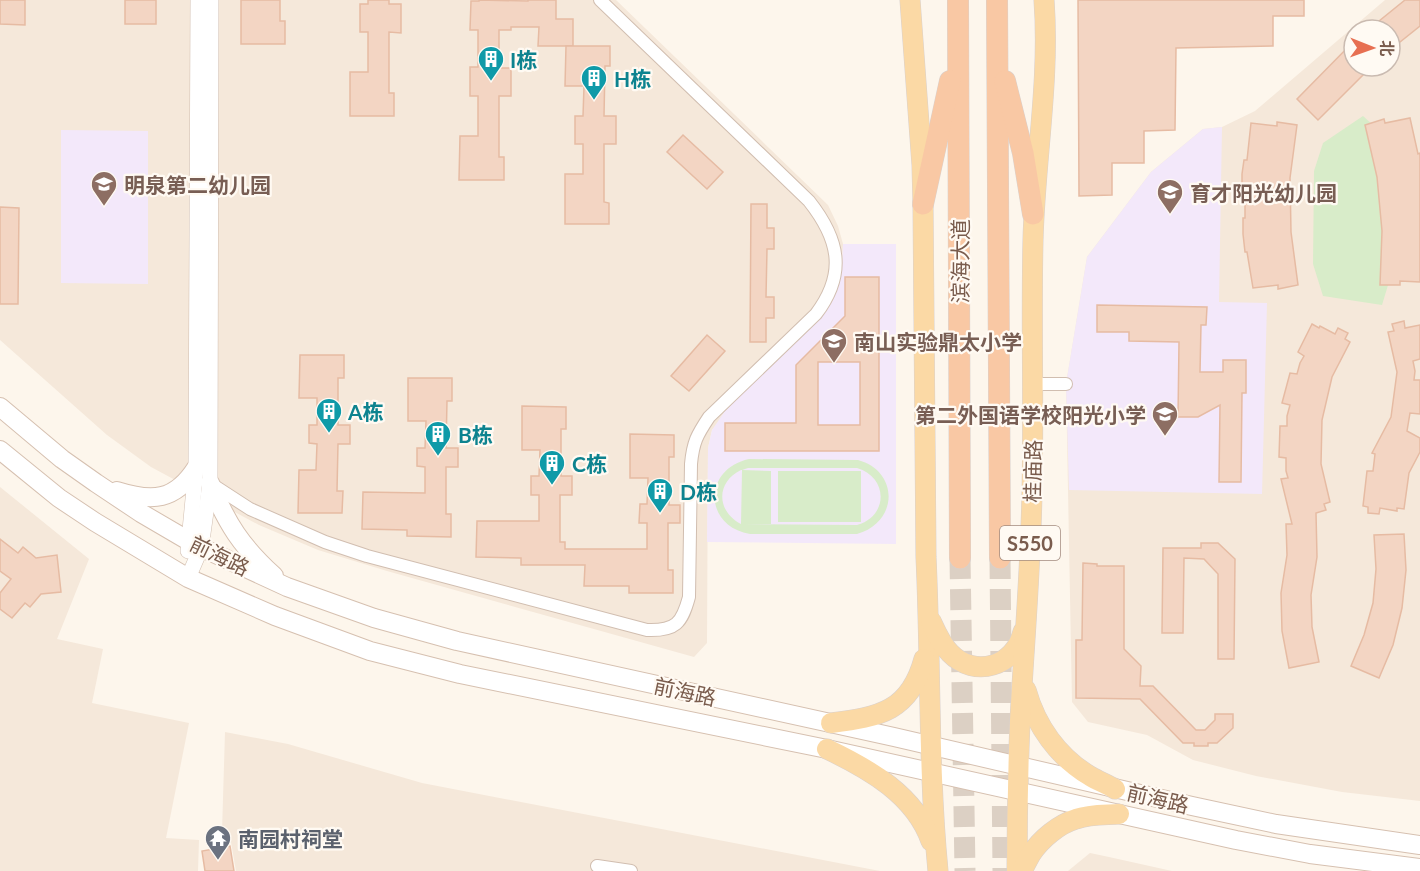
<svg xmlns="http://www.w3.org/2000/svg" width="1420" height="871" font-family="Lato,'Noto Sans SC',sans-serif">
  <rect width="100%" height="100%" fill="#fdf6ec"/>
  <g fill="#f5e8da" fill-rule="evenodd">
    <path d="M0,0H616L828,205L838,226L843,244L842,265L839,284L832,302L821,317L712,430L708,448L707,643L694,657L387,571L318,550L259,525L151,467L107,435L0,340Z"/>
    <path d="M1385,0H1420V801L1342,792L1256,776L1193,760L1147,735L1088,722L1072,702L1066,384L1087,257L1151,172L1203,129L1222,127L1255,111ZM1354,30H1390V66H1354Z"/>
    <path d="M0,487L89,559L57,639L103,649L92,703L189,723L166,838L199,840L198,871H0Z"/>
    <path d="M225,732L288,744L422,783L880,871H236L231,842L222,832Z"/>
    <path d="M1090,853L1109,857L1172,871H1068Z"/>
  </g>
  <g fill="#f3e8fa">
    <path d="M1222,127L1219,302L1267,303L1262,494L1069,490L1066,384L1087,257L1151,172L1203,129Z"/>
    <path d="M61,130L148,131V284L61,283Z"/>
    <path d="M843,244H896V544L707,542L708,448L712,430L725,411L820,317L832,302L839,284L842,265Z"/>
  </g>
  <g fill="#d8ecc9" fill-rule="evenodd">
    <path d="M1363,116L1374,126L1395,262L1382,305L1323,296L1313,264L1314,171L1323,143Z"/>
    <path d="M749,459L858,460C899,471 899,522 857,534H750C703,526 703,469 749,459ZM748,468H857C888,477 889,516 857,525L743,524H771V471L742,470ZM741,470H742L741,524C716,511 716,482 741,470Z"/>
    <rect x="778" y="471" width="83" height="51"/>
  </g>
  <g fill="#f3d5c3" stroke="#e6bba3" stroke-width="1.5" fill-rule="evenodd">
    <path d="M0,0H25V25L0,24Z"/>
    <rect x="125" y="0" width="31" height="24"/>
    <path d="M241,0H280V21H285V44H241Z"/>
    <path d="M368,0H389V4H401V33L389,32V93H394V116H350V72H368V32H360V4H368Z"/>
    <path d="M479,0L528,1V0H556V19H573V46H538L539,27H511V30H499V68H511V96H499V157H504V180H459L460,136H478V96H470V67H478V30H470L471,1H479Z"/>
    <path d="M1078,0H1304V16H1273V46L1176,48L1175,130L1144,131V163H1112V195L1079,196Z"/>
    <path d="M1405,0H1420V26L1390,50V30H1368Z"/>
    <path d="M1354,41V66H1372L1318,120L1297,99Z"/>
    <path d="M566,46H610V66H605L604,116H616V144H604V202L609,203V224H565V174H583V144H575V116H583L584,86H565Z"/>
    <path d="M1410,118L1418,154L1420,153V282L1400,281V285H1380L1382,231L1377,177L1365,125L1384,119L1385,123Z"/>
    <path d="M1277,122L1297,125L1290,178L1291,232L1298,285L1278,289V285L1253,288L1247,252H1245L1243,234V218H1245V191H1242V174L1244,160H1247L1251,123L1277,126Z"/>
    <path d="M683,135L723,172L707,189L667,152Z"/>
    <path d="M751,204H767V228H774V249H767L766,297H774V318H766V342H750Z"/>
    <path d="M0,207L19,208L18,304H0Z"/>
    <path d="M845,277H879V451H725V423H796V365L845,316ZM818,362H860V425H818Z"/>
    <path d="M1097,305L1207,307L1206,325H1201L1200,372H1223V360H1246V393H1242L1241,482H1219L1220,405L1198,417H1178L1179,342L1129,341V332H1097Z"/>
    <path d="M1404,321L1405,328L1420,325V359L1413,361L1415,371L1414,380H1420V414L1410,413L1407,431L1420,438V452L1409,473L1404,509L1397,508V511L1380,508L1379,514L1368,513V507L1363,506L1367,471H1373L1375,454L1372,453L1391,417L1397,372L1388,332L1394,331L1392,324Z"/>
    <path d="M1312,324L1319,328L1320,326L1335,334L1338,328L1348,333L1345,339L1350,342L1332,377L1322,420L1321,464L1330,502L1324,504L1326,510L1316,513L1317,557L1311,595L1312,627L1319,662L1289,668L1282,631L1281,593L1287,555L1286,524H1292L1281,479L1288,478L1286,471V458L1279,457L1280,426H1287V416L1290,405L1282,403L1290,373L1297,374L1300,363L1304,356L1298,352Z"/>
    <path d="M707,335L725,351L689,391L671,376Z"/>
    <path d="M300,355H344V378H338V425H350V444H338L337,491H343L342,513H298L299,470H316L317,444L309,443V425H317V398H299Z"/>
    <path d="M408,378H452V401H447L446,448H458V467H446V514H451V537L407,536V530L362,529L363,492L425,493V467L417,466V448H425L426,421H408Z"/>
    <path d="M522,406L566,407V429H561V476H572V495H560V542H565V549H647V523H639L640,504H647L648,478H630V434L674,435V457H669V505H680V523H668V570H673V593H629V586H584L585,565H521V558L476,557L477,521H539V495H531V476H539L540,450H522Z"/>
    <path d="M1404,534L1406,570L1402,608L1393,645L1379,678L1351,666L1364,635L1373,603L1376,569L1374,535Z"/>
    <path d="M0,539L18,553L23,547L36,558L57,555L61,592L41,594L30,607L25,603L12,618L0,609V593L11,579L0,571Z"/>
    <path d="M1201,543H1218L1235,559L1234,659H1218V574L1204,559L1184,558L1183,633H1162L1163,548H1201Z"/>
    <path d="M1083,563L1097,564V566H1124V649L1141,666L1140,686H1153L1196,730H1205L1215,720V714H1233V728L1217,743H1208V746H1194V743H1183L1140,699L1076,698V640H1082Z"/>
    <path d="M230,846L234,871H205L202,851Z"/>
  </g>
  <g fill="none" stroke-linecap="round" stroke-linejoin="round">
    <g stroke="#dcd0c4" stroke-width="21" stroke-dasharray="21 10" stroke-linecap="butt">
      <path d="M960,558L965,871"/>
      <path d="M1000,558L1003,871"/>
    </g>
    <g stroke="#d1beb0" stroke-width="14">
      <g id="minor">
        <path d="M1032,384H1066"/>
        <path d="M210,483L250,509L325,542L367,556L647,630C676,631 682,623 689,597L691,464C693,442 697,435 709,417L816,314C847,273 839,239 809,201L600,0"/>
        <path d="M597,866L631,871"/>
      </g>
    </g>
    <g stroke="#d1beb0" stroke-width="16">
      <g id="tertiary">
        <path d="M188,551L196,468L198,0"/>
        <path d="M188,578L201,548L210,483L211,0"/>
      </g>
    </g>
    <g stroke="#d6c0b0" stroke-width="20">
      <g id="secondary">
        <path d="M0,407L62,459L96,483L141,513L194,544L287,587L374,618L457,641L894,737L1192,806L1276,824L1420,845"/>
        <path d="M0,450L59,498L95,522L188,578L275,616L370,651L460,674L827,749L1236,840L1310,854L1420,868"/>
        <path d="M210,483C227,524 241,546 274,576"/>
        <path d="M117,491C152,502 175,501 196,468"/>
      </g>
    </g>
    <g stroke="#dad1cd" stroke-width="21">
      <g id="primary">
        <path d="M910,0L922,165L923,204L926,557C931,662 928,767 938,871"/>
        <path d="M931,621C936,632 941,644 950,653C975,679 1015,666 1023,632"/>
        <path d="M1026,690C1036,726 1058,757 1090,776C1098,781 1107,784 1115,789"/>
        <path d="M831,723C880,717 910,711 924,659"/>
        <path d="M827,749C869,769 915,795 931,841"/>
        <path d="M1017,871C1017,821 1018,771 1020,721C1024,644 1031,567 1032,490C1034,407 1031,323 1033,240C1035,160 1050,80 1044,0"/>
        <path d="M1022,871C1025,865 1028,859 1031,854C1041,839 1059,824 1076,819C1090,814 1105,815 1119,814"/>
      </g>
    </g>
    <g stroke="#dad1cd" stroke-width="22">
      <g id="trunk">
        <path d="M958,0L960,558"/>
        <path d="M997,0L1000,558"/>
        <path d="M1005,81L1023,153L1033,214"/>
        <path d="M923,204L950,81"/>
      </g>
    </g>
    <use href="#minor" stroke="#fff" stroke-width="12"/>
    <use href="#tertiary" stroke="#fff" stroke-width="15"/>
    <use href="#secondary" stroke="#fff" stroke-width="18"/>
    <use href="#primary" stroke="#fbd9a5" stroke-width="20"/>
    <use href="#trunk" stroke="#f9c8a4" stroke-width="21"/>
  </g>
  <defs>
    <g id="building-pin" transform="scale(1.35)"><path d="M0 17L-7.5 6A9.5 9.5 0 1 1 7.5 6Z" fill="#0f9aa8" stroke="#fffaf3"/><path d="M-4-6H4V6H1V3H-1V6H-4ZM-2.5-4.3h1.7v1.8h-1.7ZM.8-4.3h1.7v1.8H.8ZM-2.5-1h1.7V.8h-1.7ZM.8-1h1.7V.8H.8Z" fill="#fff"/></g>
    <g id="school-pin" transform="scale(1.35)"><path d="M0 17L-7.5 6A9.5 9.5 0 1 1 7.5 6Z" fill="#8d6e63" stroke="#fffaf3"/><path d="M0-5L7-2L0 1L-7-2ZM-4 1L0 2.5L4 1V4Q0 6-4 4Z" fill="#fff"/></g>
    <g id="temple-pin" transform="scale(1.35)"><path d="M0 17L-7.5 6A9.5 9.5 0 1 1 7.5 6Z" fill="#6b7280" stroke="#fffaf3"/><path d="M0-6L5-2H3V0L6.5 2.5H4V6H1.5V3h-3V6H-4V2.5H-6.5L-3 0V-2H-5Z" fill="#fff"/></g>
  </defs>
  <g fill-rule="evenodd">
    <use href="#building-pin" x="491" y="59"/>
    <use href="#building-pin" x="594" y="78"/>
    <use href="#school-pin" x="104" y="184"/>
    <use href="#school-pin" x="1170" y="192"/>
    <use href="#school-pin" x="834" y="341"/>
    <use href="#building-pin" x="329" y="411"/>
    <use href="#school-pin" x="1165" y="414"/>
    <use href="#building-pin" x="438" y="434"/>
    <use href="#building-pin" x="552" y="463"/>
    <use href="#building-pin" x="660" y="491"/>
    <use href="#temple-pin" x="218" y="838"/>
  </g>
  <g text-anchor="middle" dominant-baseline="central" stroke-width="4.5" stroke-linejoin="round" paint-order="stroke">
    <rect fill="#fffaf3" stroke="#a28b7f" stroke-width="1.5" x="1000" y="526" width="60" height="34" rx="4.5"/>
    <g font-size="20" font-weight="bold" fill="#7a5c4d">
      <text x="1030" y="543">S550</text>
    </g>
    <g font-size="21" font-weight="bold" fill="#0d838f" stroke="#fffaf3" text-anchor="start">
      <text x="510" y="59">I栋</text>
      <text x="614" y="78">H栋</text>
      <text x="348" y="411">A栋</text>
      <text x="458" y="434">B栋</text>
      <text x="572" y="463">C栋</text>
      <text x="680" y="491">D栋</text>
    </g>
    <g font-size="21" font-weight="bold" fill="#785e54" stroke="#fffaf3" text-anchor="start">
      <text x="124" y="184">明泉第二幼儿园</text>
      <text x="1190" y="192">育才阳光幼儿园</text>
      <text x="854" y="341">南山实验鼎太小学</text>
      <text x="1146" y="414" text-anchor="end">第二外国语学校阳光小学</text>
    </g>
    <g font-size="21" fill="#7a5c4d" stroke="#fffaf3">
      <text transform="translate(959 261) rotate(-90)">滨海大道</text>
      <text transform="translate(1032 471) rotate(-89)">桂庙路</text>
      <text transform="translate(220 555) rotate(26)">前海路</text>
      <text transform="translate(685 691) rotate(12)">前海路</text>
      <text transform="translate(1158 798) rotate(13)">前海路</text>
    </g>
    <g font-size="21" font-weight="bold" fill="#5b616d" stroke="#fffaf3" text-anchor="start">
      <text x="238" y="838">南园村祠堂</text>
    </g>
  </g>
  <g transform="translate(1372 48) rotate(91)"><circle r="28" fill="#fffaf3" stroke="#cabbb1" stroke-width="1.5"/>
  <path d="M0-4.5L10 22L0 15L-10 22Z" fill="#e76f51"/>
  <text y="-9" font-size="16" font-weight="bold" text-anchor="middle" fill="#7a5c4d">北</text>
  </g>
</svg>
